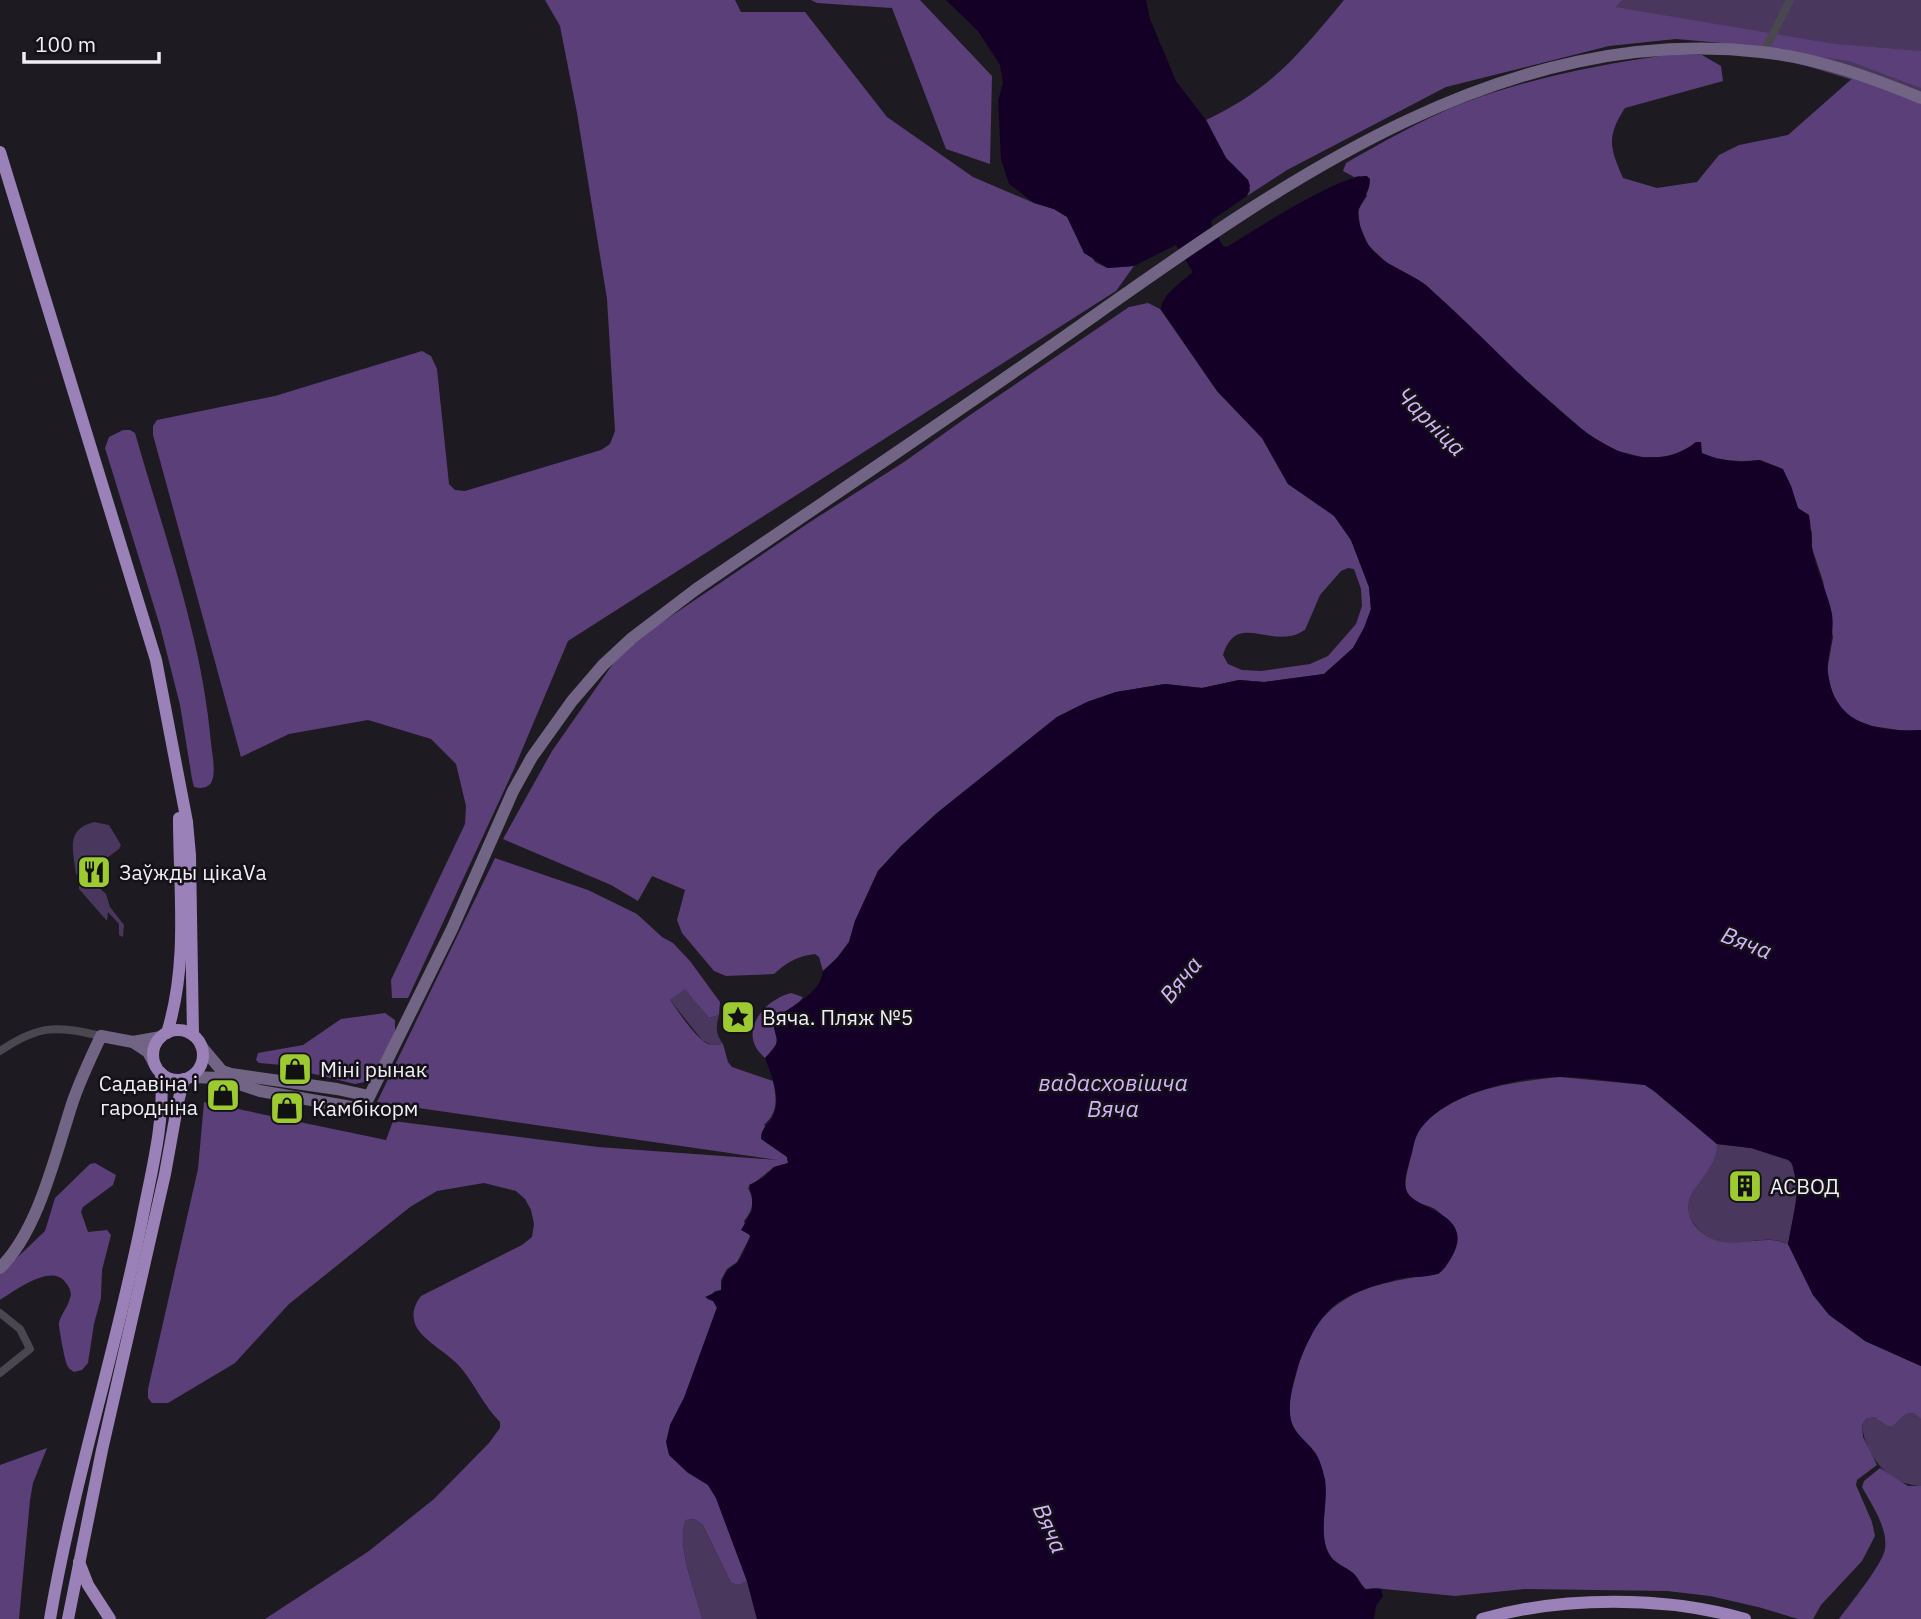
<svg xmlns="http://www.w3.org/2000/svg" width="1921" height="1619" font-family="'IBM Plex Sans',sans-serif">
  <rect width="100%" height="100%" fill="#1d1a21"/>
  <g fill="#49375d">
    <path d="M1623,0H1921V101L1614,7Z"/>
    <path d="M94,822L109,825L121,845L119,849L95,867L88,863L76,875C74,851 64,830 94,822Z"/>
    <path d="M79,879L88,889L96,885L106,894L110,907L124,925L123,937L119,935V924L108,912L107,921L79,889Z"/>
    <path d="M685,988L709,1018L719,1015C716,1027 715,1033 723,1044L711,1045L702,1040L670,1000Z"/>
    <path d="M1717,1144L1751,1148L1788,1159C1805,1177 1792,1221 1788,1244C1751,1228 1721,1266 1690,1218C1677,1198 1717,1168 1717,1144Z"/>
    <path d="M1913,1413L1921,1419V1486C1889,1485 1865,1456 1862,1425L1866,1419L1874,1417L1887,1426H1893L1906,1414Z"/>
    <path d="M694,1519L703,1525L731,1583L739,1585L747,1581L757,1619H702C696,1592 675,1545 686,1520Z"/>
  </g>
  <g fill="#5b3f79" fill-rule="evenodd">
    <path d="M545,0H735L741,12H805L887,117L973,177L1034,203L1054,209L1067,217L1095,262L1107,268L1134,266L1116,291L568,641L514,769L408,998H392L391,980L465,824L466,806L456,764L431,739L368,720L289,734L241,757L153,435V426L157,420L275,396L422,351L431,356L437,369L449,484L455,490L465,491L601,450L610,444L615,431L607,299L577,113L560,26Z"/>
    <path d="M811,0H920L992,76L990,164L946,149L892,8L817,3Z"/>
    <path d="M1344,0H1623L1615,7L1835,44L1921,51V88L1849,61L1722,43L1676,39L1609,46L1446,87L1287,170L1247,196L1250,191L1248,180L1226,158L1206,120C1271,90 1300,53 1344,0Z"/>
    <path d="M1666,55H1702L1721,66L1723,81L1625,108C1606,137 1610,148 1623,178L1657,188L1697,182L1719,155L1739,145L1788,135L1855,76L1921,103V730L1905,731L1872,726L1848,717L1833,696L1827,671L1833,637L1823,581L1812,548V532L1798,509L1791,486L1760,460C1739,462 1721,461 1701,453L1700,442H1696L1685,451L1667,457H1642L1618,451L1590,436L1508,365L1426,285L1387,263L1368,245L1360,226L1358,210L1367,196L1360,176L1354,177L1343,171L1346,163C1383,142 1421,120 1461,104C1526,79 1597,65 1666,55Z"/>
    <path d="M1148,303L1160,309L1217,391L1262,438L1288,484L1334,515L1351,540L1369,587L1371,609L1364,628L1353,648L1324,674L1264,682L1239,680L1202,688L1165,684L1116,692L1087,702L1057,717L937,813L901,846L878,871L855,921L849,942L837,958L823,971L819,957L815,954C798,956 787,962 774,974L726,976L714,971L682,933L677,920L685,890L652,876L638,901L611,885L503,839L552,751L624,648L810,522L904,462L970,415L1129,307ZM1348,568L1354,569L1361,589L1362,606L1356,624L1328,656L1310,664L1261,671L1242,670L1228,664L1223,655C1235,616 1262,641 1290,636C1295,636 1301,632 1305,630L1320,595L1341,571Z"/>
    <path d="M123,430H130L135,433C164,535 202,637 211,743C212,754 216,770 212,781C209,788 201,789 194,787L192,779L180,705L160,626L105,448L109,437Z"/>
    <path d="M495,858L588,890L637,914L662,937L673,943L690,961L720,1002L719,1015L709,1018L685,989L670,1000C678,1011 698,1042 711,1045C715,1045 719,1044 723,1044L728,1062L732,1067L773,1081C777,1099 778,1113 764,1125L787,1157L788,1163L774,1167L748,1188C755,1201 753,1210 744,1221L750,1237L737,1262L727,1269L721,1280V1290L715,1291L707,1299L713,1301L717,1307L684,1398L670,1425L687,1472L708,1485L716,1498L747,1581L739,1585L731,1583L703,1525L694,1519L686,1520C675,1545 696,1592 702,1619H265L369,1551L434,1499L489,1443L500,1428V1422C484,1406 475,1385 461,1368C450,1354 423,1341 416,1326C411,1315 414,1305 421,1296L522,1245L532,1237L534,1224L531,1210L525,1199L516,1191L484,1183L437,1191L410,1207L289,1304L235,1363L168,1403H152L148,1398V1389L198,1169L204,1102L386,1140L393,1121L598,1147L778,1160L377,1102Z"/>
    <path d="M791,993L803,997L797,1005L773,1020L777,1036L776,1048L765,1058C736,1034 763,1000 791,993Z"/>
    <path d="M385,1013L395,1020V1031L375,1077L365,1082L355,1084L310,1073L308,1061L287,1059L282,1065L259,1063L256,1060L258,1053L303,1045L341,1019Z"/>
    <path d="M1560,1077L1645,1085L1654,1091L1717,1144C1718,1178 1665,1197 1700,1231C1727,1256 1759,1231 1788,1244L1813,1295L1865,1341L1921,1366V1419L1913,1413L1906,1414L1893,1426H1887L1874,1417L1866,1419L1862,1425L1863,1437L1877,1465L1857,1480L1856,1485L1872,1522L1875,1536L1862,1561L1821,1605L1813,1619H1798L1758,1607L1710,1596L1667,1591L1525,1589L1455,1596L1374,1588L1366,1589C1360,1584 1359,1578 1353,1573C1346,1567 1336,1564 1331,1557C1316,1536 1330,1503 1324,1478C1323,1471 1320,1459 1315,1453C1308,1443 1297,1436 1292,1424C1286,1408 1293,1387 1297,1371C1317,1294 1368,1283 1439,1274L1450,1221C1444,1217 1439,1211 1433,1208C1424,1204 1415,1203 1409,1196C1402,1187 1407,1174 1409,1164C1411,1154 1413,1143 1418,1133C1441,1091 1517,1081 1560,1077Z"/>
    <path d="M95,1163L116,1175L113,1185L83,1207L81,1212L88,1232L107,1230L111,1235L102,1270L101,1298L94,1324L88,1363L82,1370L74,1372C70,1369 69,1369 67,1365C65,1361 58,1325 59,1323C61,1314 68,1307 70,1298C72,1293 70,1288 66,1283C52,1262 15,1291 0,1300V1274L45,1231L55,1198L90,1164Z"/>
    <path d="M47,1448L33,1483L30,1500L19,1619H0V1465Z"/>
    <path d="M1880,1468L1908,1486H1921V1619H1839C1849,1605 1883,1564 1885,1549C1888,1528 1872,1505 1862,1487L1864,1481Z"/>
  </g>
  <path fill="#140026" d="M946,0H1146L1150,19L1176,81L1206,120L1226,158L1248,180L1250,186L1247,196L1212,220L1211,224L1223,246L1227,247C1253,231 1340,174 1367,176L1370,179C1370,192 1363,198 1359,209C1356,218 1363,236 1368,244C1381,266 1410,271 1428,287C1469,323 1507,364 1548,400C1569,419 1590,438 1616,450C1643,462 1674,460 1696,442H1701L1702,453L1717,459L1740,462L1760,460L1783,469L1791,486L1798,508L1809,515C1811,526 1811,536 1812,547C1815,570 1828,592 1832,614C1835,636 1826,655 1828,673C1834,725 1877,732 1921,730V1366L1865,1341L1829,1315L1813,1295L1788,1244L1798,1191L1792,1163L1788,1160L1751,1148L1717,1144L1654,1091L1645,1085C1618,1082 1589,1077 1561,1077C1518,1076 1448,1093 1421,1128C1415,1135 1414,1144 1412,1153C1409,1164 1403,1178 1406,1189C1411,1212 1486,1211 1446,1266C1446,1267 1440,1273 1439,1273C1429,1278 1413,1276 1402,1278C1379,1284 1348,1292 1330,1309C1309,1328 1280,1398 1293,1426C1299,1438 1310,1444 1316,1454C1320,1461 1323,1472 1325,1479C1329,1503 1316,1536 1331,1557C1336,1564 1346,1567 1353,1573C1357,1576 1361,1587 1365,1589C1369,1590 1376,1588 1381,1589L1383,1596L1376,1606L1374,1619H757L747,1581L716,1498L708,1485L687,1472L669,1455L666,1442L670,1425L684,1398L717,1308L713,1301L705,1297L721,1290C724,1273 723,1274 737,1263C743,1257 746,1245 750,1237V1235L741,1230L752,1211V1196L749,1185L763,1178L774,1167L788,1163L787,1157L761,1139C761,1126 770,1125 774,1114C781,1097 771,1074 765,1058C784,1037 775,1044 773,1020C790,1006 821,994 823,971L837,958L849,942L855,921L878,871L901,846L937,813L1057,717L1087,702L1116,692L1165,684L1202,688L1239,680L1264,682L1324,674L1353,648L1364,628L1371,609L1369,587L1351,540L1334,516L1288,484L1262,438L1217,391L1161,309C1162,294 1183,281 1193,272L1176,245L1134,266L1108,268L1084,253L1067,217L1054,209L1034,203L1009,184L1001,159L998,101L1003,83L1000,65L978,31Z"/>
  <g fill="none" stroke-linecap="round" stroke-linejoin="round">
    <g stroke="#4b4750" stroke-width="8">
      <path d="M1764,52L1790,0"/>
      <path d="M0,1051C40,1024 56,1026 101,1036"/>
      <path d="M0,1313L20,1329L30,1349L0,1373"/>
    </g>
    <g stroke="#726484" stroke-width="12">
      <path d="M133,1042L148,1052L156,1067"/>
      <path d="M201,1046L222,1071L231,1074L337,1089L369,1096"/>
      <path d="M190,1077L221,1078L260,1091L363,1109L452,929L513,791L532,757L572,701L603,665L632,638L695,590C816,507 937,426 1057,342C1265,196 1491,22 1761,52C1817,58 1870,77 1921,98"/>
      <path d="M0,1268C39,1230 56,1152 73,1101C81,1078 91,1057 101,1036L133,1042L161,1037"/>
    </g>
    <g stroke="#9a81b7" stroke-width="12">
      <path d="M0,152L156,660L187,822L190,855L193,1035"/>
      <circle cx="178" cy="1055" r="25"/>
      <path d="M167,1033C189,962 179,890 179,818"/>
      <path d="M79,1562L88,1585L110,1619"/>
      <path d="M50,1619C73,1484 115,1354 142,1220C151,1173 165,1122 161,1073"/>
      <path d="M68,1619L102,1450L165,1174L178,1102L184,1079"/>
      <path d="M1482,1619C1562,1596 1665,1596 1745,1619"/>
    </g>
  </g>
  <defs>
    <g id="restaurant-square" transform="scale(1.75)"><rect x="-9" y="-9" width="18" height="18" rx="4" fill="#9dca30" stroke="#141118"/><path d="M-5-6h1v4h1v-4h1v4h1v-4h1v5L-1.5 .5V6h-2V.5L-5-1ZM5-6V6H3V1.5H1.5Q1.5-4 5-6Z" fill="#111"/></g>
    <g id="sight-square" transform="scale(1.75)"><rect x="-9" y="-9" width="18" height="18" rx="4" fill="#9dca30" stroke="#141118"/><path d="M0-6L1.8-2.2L6-1.7L2.9 1.2L3.7 5.4L0 3.3L-3.7 5.4L-2.9 1.2L-6-1.7L-1.8-2.2Z" fill="#111"/></g>
    <g id="shop-square" transform="scale(1.75)"><rect x="-9" y="-9" width="18" height="18" rx="4" fill="#9dca30" stroke="#141118"/><path d="M-5-2.5h2.3a2.7 3.5 0 0 1 5.4 0H5L5.5 6h-11ZM-1.5-2.5h3a1.5 2.3 0 0 0-3 0Z" fill="#111"/></g>
    <g id="building-square" transform="scale(1.75)"><rect x="-9" y="-9" width="18" height="18" rx="4" fill="#9dca30" stroke="#141118"/><path d="M-4-6H4V6H1V3H-1V6H-4ZM-2.5-4.3h1.7v1.8h-1.7ZM.8-4.3h1.7v1.8H.8ZM-2.5-1h1.7V.8h-1.7ZM.8-1h1.7V.8H.8Z" fill="#111"/></g>
  </defs>
  <g fill-rule="evenodd">
    <use href="#restaurant-square" x="94" y="872"/>
    <use href="#sight-square" x="738" y="1017"/>
    <use href="#shop-square" x="295" y="1069"/>
    <use href="#shop-square" x="223" y="1095"/>
    <use href="#shop-square" x="287" y="1108"/>
    <use href="#building-square" x="1745" y="1186"/>
  </g>
  <g text-anchor="middle" dominant-baseline="central" stroke-width="5" stroke-linejoin="round" paint-order="stroke">
    <g font-size="21" fill="#f1eff4" stroke="#141118" text-anchor="start">
      <text x="119" y="872">Заўжды цікаVа</text>
      <text x="762" y="1017">Вяча. Пляж №5</text>
      <text x="320" y="1069">Міні рынак</text>
      <text x="198" y="1083" text-anchor="end">Садавіна і<tspan x="198" dy="24">гародніна</tspan></text>
      <text x="312" y="1108">Камбікорм</text>
      <text x="1770" y="1186">АСВОД</text>
    </g>
    <g font-size="23" font-style="italic" fill="#d4b4fa" stroke="#141118">
      <text transform="translate(1432 421) rotate(45)">Чарніца</text>
      <text transform="translate(1747 942) rotate(21)">Вяча</text>
      <text transform="translate(1180 979) rotate(-51)">Вяча</text>
      <text x="1113" y="1082">вадасховішча<tspan x="1113" dy="26">Вяча</tspan></text>
      <text transform="translate(1051 1528) rotate(66)">Вяча</text>
    </g>
  </g>
  <path d="M24 52v10h135v-10" fill="none" stroke="#f1eff4" stroke-width="3.5"/>
  <text x="35" y="52" font-size="21" fill="#f1eff4" stroke="#141118" stroke-width="5" paint-order="stroke">100 m</text>
</svg>
